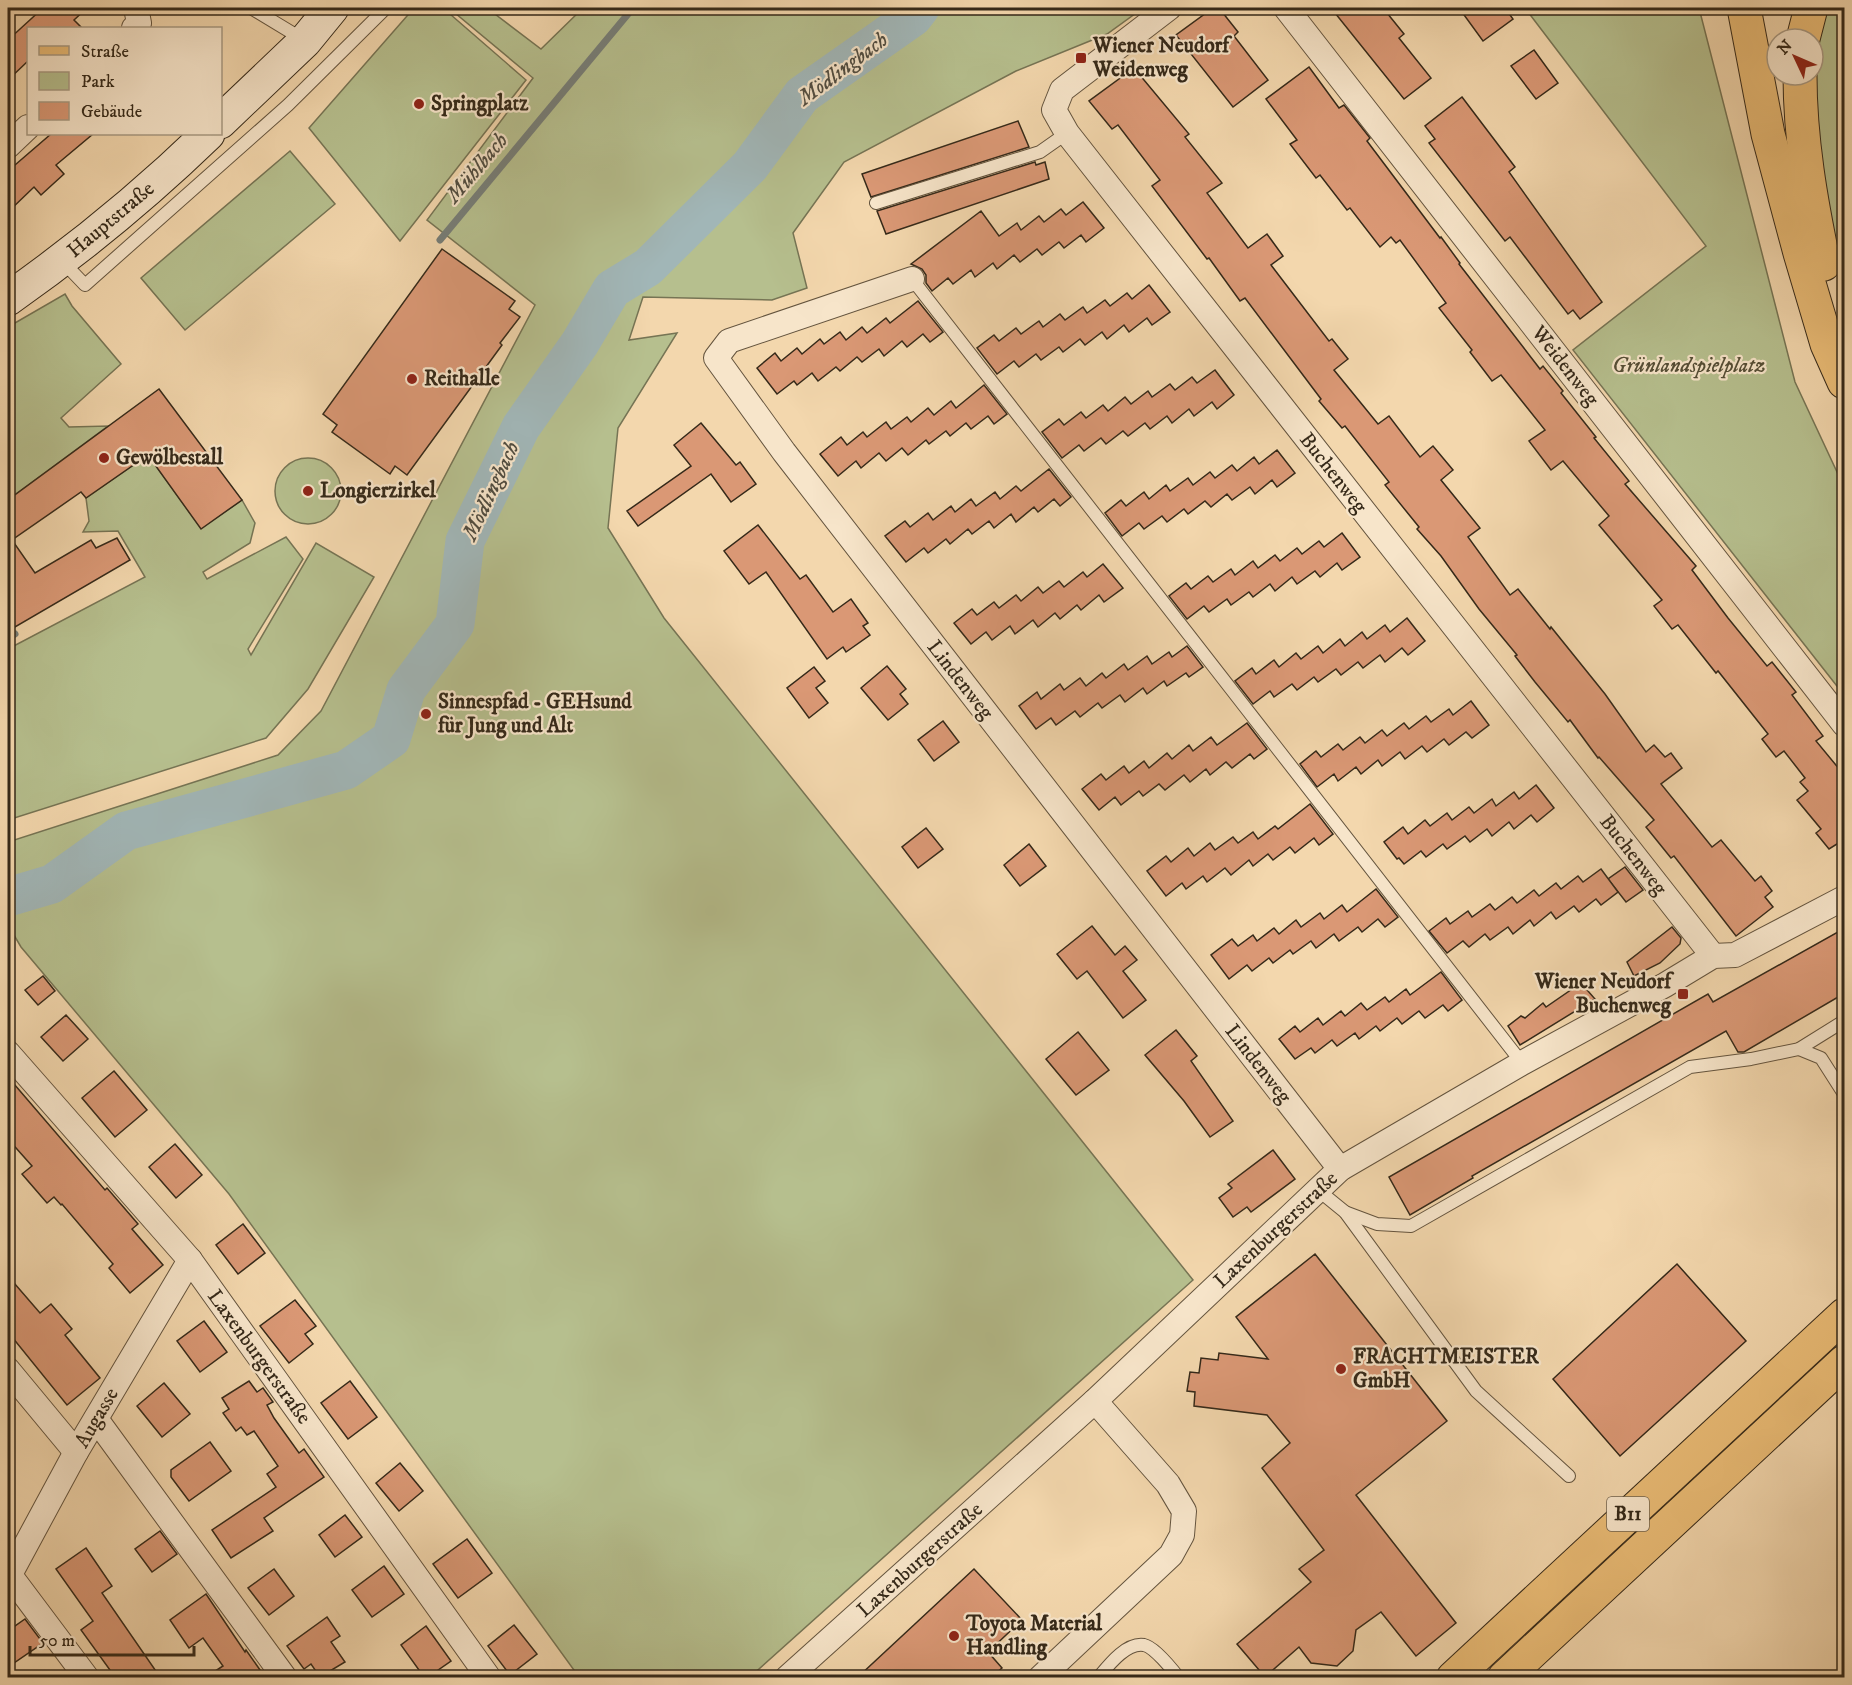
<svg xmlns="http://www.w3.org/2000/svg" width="1852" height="1685" font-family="'IM FELL DW Pica',serif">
  <rect width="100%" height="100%" fill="#f3d7ad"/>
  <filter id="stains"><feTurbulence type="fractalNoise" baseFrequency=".00333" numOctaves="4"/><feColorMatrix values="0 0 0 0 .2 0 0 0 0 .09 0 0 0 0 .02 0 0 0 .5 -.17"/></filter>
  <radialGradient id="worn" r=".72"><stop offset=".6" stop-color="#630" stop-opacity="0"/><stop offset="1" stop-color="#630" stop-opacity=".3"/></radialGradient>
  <g fill="#b6bf8e" stroke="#767454" stroke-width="1.5">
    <path d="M414,8H443L526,80L400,241L309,128Z"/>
    <path d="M449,8H487L541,49L583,8H1143L1107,34L1016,71L844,162L793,233L807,288L772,300L643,297L629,340L677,333L618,428L608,528L664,618L1193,1280L750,1677H579L229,1194L21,947L8,925V842L278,755L321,711L535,305L427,220L533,78Z"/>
    <path d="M1525,8H1699L1795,382L1844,487V695L1573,350L1706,246Z"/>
    <path d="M1821,8H1844V303L1818,177L1813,49Z"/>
    <path d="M290,151L335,204L185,330L141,278Z"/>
    <path d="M65,294L72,306L121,364L61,418L69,427L108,426L8,500V327Z"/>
    <path d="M148,455L201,528L242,500L255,523L250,543L203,572L207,579L286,537L303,559L248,649L251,655L316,543L374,577L308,689L266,738L8,820V649L145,577L118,531L83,532L89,521L86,498Z"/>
    <circle cx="308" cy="491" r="33"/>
  </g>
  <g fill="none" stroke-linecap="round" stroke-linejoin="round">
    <g stroke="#767e78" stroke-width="7">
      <path d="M440,240L633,8"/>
      <path d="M8,638L15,634"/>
    </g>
    <path stroke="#a1b6b7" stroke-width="39" d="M8,897L52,884L126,831L346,770L391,739L406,690L455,624L465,541L521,427L580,343L612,289L648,267L750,166L802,95L913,17L920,8"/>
  </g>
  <g fill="#da9875" stroke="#352919" stroke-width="1.5">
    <path d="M43,8H87L74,20L82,28H28V61L8,80V40Z"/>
    <path d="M1213,8H1219L1238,32L1234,36L1268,80L1233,107L1176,35Z"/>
    <path d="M1331,8H1383L1404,34L1399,38L1431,78L1404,99Z"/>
    <path d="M1459,8H1505L1513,19L1483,41Z"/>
    <path d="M1534,50L1558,83L1536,99L1511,66Z"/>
    <path d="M1309,67L1339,108L1344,105L1370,138L1367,141L1440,238L1441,237L1460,263L1459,264L1540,369L1543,366L1563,391L1561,393L1596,437L1594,438L1629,481L1625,484L1696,566L1692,570L1728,618L1767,666L1772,662L1796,692L1792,695L1823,736L1816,741L1845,776V839L1829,849L1816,833L1821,829L1797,800L1808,791L1800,782L1805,778L1784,751L1776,757L1762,739L1768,734L1718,671L1716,673L1678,625L1672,629L1654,606L1662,600L1599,525L1609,516L1563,461L1551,470L1529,441L1545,430L1501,375L1492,381L1470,352L1472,350L1439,308L1446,303L1400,240L1396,243L1391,237L1380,247L1350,208L1347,210L1320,175L1316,178L1290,144L1297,140L1266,99Z"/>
    <path d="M1134,68L1189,134L1185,137L1222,183L1207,193L1248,248L1267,234L1283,256L1271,265L1329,341L1332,339L1348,359L1334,370L1378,424L1389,416L1420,457L1433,446L1453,470L1441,480L1480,528L1468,537L1510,595L1518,589L1550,629L1551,627L1605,694L1646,752L1654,745L1665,757L1671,753L1682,768L1661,784L1712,847L1721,840L1755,881L1761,876L1772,891L1765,897L1773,907L1736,936L1674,856L1671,858L1646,827L1654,820L1599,757L1598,758L1570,720L1568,722L1535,682L1515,656L1517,655L1479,609L1441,556L1417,529L1419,527L1385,485L1389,482L1345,426L1342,428L1319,401L1321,399L1245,298L1240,301L1209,258L1207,259L1152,186L1160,180L1118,125L1112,129L1089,101Z"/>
    <path d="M1462,97L1515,167L1509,172L1602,302L1580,319L1573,310L1568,314L1510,237L1505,241L1429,143L1435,139L1425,126Z"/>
    <path d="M1018,121L1029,147L871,197L862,174Z"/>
    <path d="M51,134H93L56,165L64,174L41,195L34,187L8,212V171Z"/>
    <path d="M1035,162L1036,165L1045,162L1049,179L886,234L877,211Z"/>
    <path d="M1083,202L1104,228L1086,242L1081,235L1064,248L1059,242L1042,255L1037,249L1020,262L1014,255L997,269L993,263L975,277L971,270L953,284L948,278L932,291L926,283V275L922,269L911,264L981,211L999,236L1017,223L1021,230L1039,216L1044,222L1061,209L1066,215Z"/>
    <path d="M442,249L515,301L509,309L520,317L500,343L502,345L407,475L395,466L390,474L332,432L337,425L323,414Z"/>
    <path d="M1149,285L1170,312L1152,325L1147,318L1129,332L1124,325L1107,339L1102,332L1085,345L1080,339L1063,352L1059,347L1041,360L1036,354L1019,367L1014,361L997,374L977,348L994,335L999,341L1016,328L1021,334L1039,321L1043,327L1060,314L1065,320L1083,307L1087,313L1105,300L1110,306L1127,293L1132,299Z"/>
    <path d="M918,301L943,332L930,342L923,334L907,347L902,341L884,356L879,349L862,362L857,357L840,371L836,367L818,381L812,373L797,385L794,381L777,394L757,368L775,353L781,361L797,348L802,354L820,339L824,344L840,332L846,340L862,327L867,333L886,318L890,323Z"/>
    <path d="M1215,370L1234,395L1217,409L1212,402L1194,416L1189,409L1172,423L1167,416L1150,429L1145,423L1128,436L1123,431L1106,444L1101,438L1084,451L1079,445L1062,458L1042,432L1059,419L1064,425L1081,412L1086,418L1103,405L1108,411L1125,397L1131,404L1148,391L1152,397L1170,384L1175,390L1192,377L1197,383Z"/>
    <path d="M984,385L1007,414L994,424L988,416L971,429L966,423L950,436L946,431L929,444L926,440L908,455L902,448L886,461L879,453L861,468L856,461L838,476L820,454L841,437L847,445L863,432L867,437L886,422L891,429L907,417L911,422L928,408L934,415L951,401L956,408Z"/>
    <path d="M159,389L242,500L201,529L148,455L86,498L81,492L12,540L35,573L91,540L96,548L117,538L130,560L15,627L8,615V500Z"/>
    <path d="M701,423L736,465L740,462L756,484L731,502L711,474L638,526L627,511L691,466L674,445Z"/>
    <path d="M1277,450L1295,473L1277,487L1272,480L1255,494L1250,487L1232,500L1227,494L1211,507L1205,501L1188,514L1184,509L1167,522L1162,516L1144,529L1139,523L1122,536L1105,513L1121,500L1126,506L1144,492L1149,499L1166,485L1170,491L1188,478L1193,485L1210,472L1215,478L1232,465L1237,471L1254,457L1259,464Z"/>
    <path d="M1049,469L1071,497L1060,506L1054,499L1038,512L1034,507L1016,522L1011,514L994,528L989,521L972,534L968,529L950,544L946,539L928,553L924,548L906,562L885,536L905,521L910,527L928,513L933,520L951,506L955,512L971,499L976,506L995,492L1000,499L1016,486L1021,491Z"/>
    <path d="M758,525L800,579L806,575L833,612L851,599L868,623L863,626L870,635L846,652L843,647L827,659L766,572L749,584L724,551Z"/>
    <path d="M1342,533L1360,557L1342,570L1337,563L1320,577L1315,571L1297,584L1292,577L1275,591L1270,584L1253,597L1249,592L1231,605L1227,599L1209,612L1204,606L1187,619L1169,596L1186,583L1191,589L1208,576L1213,582L1231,569L1235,575L1253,561L1258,568L1275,555L1280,561L1297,548L1302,554L1319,541L1324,547Z"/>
    <path d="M1103,564L1123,588L1104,602L1099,595L1081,610L1077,605L1060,619L1055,613L1038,627L1033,620L1015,634L1010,626L992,640L986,632L971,644L954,623L972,609L977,615L994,602L999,608L1016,595L1021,601L1038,587L1043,593L1059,581L1064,587L1083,572L1087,577Z"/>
    <path d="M1407,618L1425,641L1408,655L1402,648L1385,662L1380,655L1363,668L1358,662L1341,675L1336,669L1318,682L1314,677L1297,690L1292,684L1274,697L1270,691L1253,704L1235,681L1252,668L1256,674L1274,660L1279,667L1296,653L1301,659L1318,646L1323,653L1340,639L1345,646L1362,632L1367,639L1385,625L1390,632Z"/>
    <path d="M1187,646L1203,667L1189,677L1186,673L1167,686L1164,681L1147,694L1143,688L1125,702L1120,695L1102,708L1098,703L1080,717L1075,711L1056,725L1051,718L1036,729L1019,706L1037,692L1041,699L1060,684L1064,690L1080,678L1086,686L1102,673L1106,678L1124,664L1128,670L1147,656L1152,664L1169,652L1172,657Z"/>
    <path d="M887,666L906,689L900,694L908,704L888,720L861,688Z"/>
    <path d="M814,667L825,681L816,688L828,703L809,718L787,688Z"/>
    <path d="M1471,701L1489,725L1472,738L1466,732L1449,745L1444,739L1427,752L1422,746L1405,759L1400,752L1382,766L1378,760L1361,774L1356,767L1338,781L1334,774L1317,787L1300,764L1316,751L1321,757L1338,744L1343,750L1360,737L1365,743L1382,730L1387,736L1404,723L1409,729L1426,716L1431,722L1449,709L1453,715Z"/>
    <path d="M943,721L959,742L934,761L918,740Z"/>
    <path d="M1247,723L1267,749L1254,759L1250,754L1232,768L1226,762L1210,775L1206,769L1190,782L1184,775L1165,790L1159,784L1143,796L1139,791L1121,805L1115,797L1099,810L1082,789L1101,774L1106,780L1124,766L1129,773L1144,761L1149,768L1167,753L1172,759L1189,745L1193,751L1211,737L1217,745Z"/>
    <path d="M1536,785L1554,808L1537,822L1531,815L1514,829L1509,822L1492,836L1487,829L1470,842L1465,836L1447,849L1443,844L1426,857L1421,851L1404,864L1399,858L1397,859L1384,842L1403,827L1408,834L1425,820L1430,826L1447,813L1452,820L1469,807L1474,813L1492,799L1496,806L1514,792L1519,799Z"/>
    <path d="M1310,804L1333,834L1319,845L1314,838L1295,853L1290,847L1273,860L1268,854L1253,866L1249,860L1231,875L1225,868L1207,882L1203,876L1186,889L1182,883L1166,896L1147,871L1166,856L1171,862L1188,848L1194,856L1210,843L1215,850L1233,837L1238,843L1253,832L1258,839L1275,826L1278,829Z"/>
    <path d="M926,828L943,849L918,868L902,847Z"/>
    <path d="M1029,844L1046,866L1020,886L1004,865Z"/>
    <path d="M1625,867L1643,890L1626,902L1608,879Z"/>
    <path d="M1601,869L1618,892L1601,905L1596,899L1579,912L1574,906L1556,919L1551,912L1534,926L1530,920L1513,934L1508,927L1490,940L1485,934L1469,947L1463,941L1447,953L1429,931L1446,918L1450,924L1468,911L1472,917L1490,904L1495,910L1512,897L1517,903L1534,890L1539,896L1556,883L1561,889L1578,876L1583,882Z"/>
    <path d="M1376,889L1398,917L1385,927L1378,919L1362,932L1358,927L1339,941L1334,934L1316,948L1311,941L1293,954L1290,950L1273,963L1269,958L1252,971L1247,965L1229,979L1211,955L1232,939L1238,946L1253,935L1257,941L1274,928L1279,934L1296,920L1301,927L1320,913L1324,919L1342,905L1347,912Z"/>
    <path d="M1092,926L1115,955L1125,946L1137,960L1123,971L1146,1000L1123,1018L1087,971L1077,979L1057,954Z"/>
    <path d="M1672,927L1681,938L1680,944L1660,963L1634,976L1627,962Z"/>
    <path d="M1845,928V993L1744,1052H1738L1726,1031L1472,1176L1473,1178L1410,1215L1389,1177L1708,994L1713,1002Z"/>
    <path d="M1441,972L1462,1000L1448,1011L1443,1005L1425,1018L1419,1011L1402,1024L1397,1018L1380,1031L1376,1026L1359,1039L1355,1033L1337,1046L1332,1040L1315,1053L1311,1048L1295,1059L1279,1039L1295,1026L1300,1032L1318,1018L1323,1025L1341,1011L1345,1016L1361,1003L1367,1010L1385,997L1389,1002L1406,989L1410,995Z"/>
    <path d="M43,976L55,991L38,1005L25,990Z"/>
    <path d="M1581,983L1595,999L1520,1045L1508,1026L1521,1016L1525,1018L1543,1003L1546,1007Z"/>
    <path d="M66,1015L88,1039L63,1061L41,1037Z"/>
    <path d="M1176,1030L1197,1056L1191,1061L1233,1121L1210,1137L1184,1101L1145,1055Z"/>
    <path d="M1078,1032L1109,1070L1076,1095L1046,1059Z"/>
    <path d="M114,1071L147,1110L115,1137L82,1098Z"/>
    <path d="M8,1077L105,1190L107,1188L138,1224L132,1229L163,1265L130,1293L109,1268L113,1264L62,1204L61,1205L54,1197L47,1203L22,1174L32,1166L8,1139Z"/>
    <path d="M175,1144L202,1175L176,1198L149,1167Z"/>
    <path d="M1273,1150L1295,1179L1251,1212L1247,1207L1233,1217L1219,1198L1232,1188L1228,1184Z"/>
    <path d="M243,1224L265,1253L238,1274L216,1245Z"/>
    <path d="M1315,1254L1447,1421L1356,1495L1456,1623L1416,1656L1381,1612L1356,1630L1353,1651L1337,1666L1311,1663L1299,1647L1265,1677L1237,1644L1311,1582L1299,1569L1324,1550L1262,1468L1290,1443L1267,1415L1194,1406L1195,1392L1187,1391L1190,1372L1199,1373L1201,1358L1218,1360L1219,1353L1268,1359L1236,1317Z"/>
    <path d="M1677,1264L1746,1341L1620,1456L1553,1379Z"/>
    <path d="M8,1276L40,1313L51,1304L72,1329L65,1335L100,1378L67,1405L8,1332Z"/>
    <path d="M295,1300L316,1326L305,1334L313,1344L289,1363L260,1326Z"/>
    <path d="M204,1321L227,1352L200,1372L177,1341Z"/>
    <path d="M249,1381L257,1392L263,1388L273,1402L267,1405L274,1418L299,1453L304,1449L324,1477L264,1518L273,1531L231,1558L212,1530L276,1487L267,1474L278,1466L254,1431L247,1435L241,1427L236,1431L223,1413L229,1409L222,1398Z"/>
    <path d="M350,1381L377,1417L348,1439L321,1403Z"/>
    <path d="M164,1383L190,1414L162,1437L137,1406Z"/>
    <path d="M210,1442L231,1471L189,1501L171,1477V1470Z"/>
    <path d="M400,1463L423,1491L399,1511L376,1483Z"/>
    <path d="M345,1515L362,1537L335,1557L319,1535Z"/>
    <path d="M160,1531L177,1554L152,1572L135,1549Z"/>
    <path d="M467,1539L492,1573L458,1598L433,1564Z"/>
    <path d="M86,1548L112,1586L102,1593L160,1677H115L81,1630L93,1621L56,1569Z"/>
    <path d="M384,1566L404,1594L372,1617L352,1590Z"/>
    <path d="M274,1569L294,1596L269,1615L248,1588Z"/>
    <path d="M974,1569L1022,1620L988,1652L1002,1668L992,1677H858Z"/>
    <path d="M206,1594L245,1652L246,1650L265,1677H206L223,1666L203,1638L189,1648L170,1620Z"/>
    <path d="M327,1617L340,1636L331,1642L345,1662L320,1677L311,1664L304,1669L287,1646Z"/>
    <path d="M25,1619L43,1643L8,1667V1631Z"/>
    <path d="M514,1625L537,1654L510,1675L488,1646Z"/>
    <path d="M426,1626L451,1661L428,1677H424L401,1645Z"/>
  </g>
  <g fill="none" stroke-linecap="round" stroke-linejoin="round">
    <g stroke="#64543e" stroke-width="14">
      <g id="lane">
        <path d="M251,8L304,40"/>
        <path d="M876,203L1040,152L1067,133"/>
        <path d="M63,262L85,285L288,105L386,8"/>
        <path d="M912,279L1522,1063"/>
        <path d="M1799,1049L1821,1058L1844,1094"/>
        <path d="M1318,1190L1345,1212L1476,1391L1569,1476"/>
        <path d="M1345,1212L1377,1224L1411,1226L1690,1067L1751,1059L1799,1049L1844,1021"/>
        <path d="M1098,1678C1108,1666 1126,1642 1144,1645C1154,1647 1172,1669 1179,1678"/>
      </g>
    </g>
    <g stroke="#64543e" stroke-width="26">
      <g id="street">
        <path d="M1169,8L1062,90L1054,110L1067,133L1713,956"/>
        <path d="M1286,8L1844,724"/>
        <path d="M134,28L139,23L136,8"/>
        <path d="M8,146L28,127"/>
        <path d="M912,279L729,341L716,358L784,452L1340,1169"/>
        <path d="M8,1053L190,1260L489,1678"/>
        <path d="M8,1370L76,1452"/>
        <path d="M96,1419L285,1678"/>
        <path d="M9,1574L87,1678"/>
        <path d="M8,1578L76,1452L190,1260"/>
        <path d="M787,1678L1095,1401L1340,1169L1522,1063L1665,985L1713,956L1735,955L1844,898"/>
        <path d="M1040,1678L1171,1555L1182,1535L1184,1511L1168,1484L1095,1401"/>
      </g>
    </g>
    <g stroke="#352919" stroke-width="35">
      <g id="secondary">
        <path d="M220,122L305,41L332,8"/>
        <path d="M8,299C79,249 146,194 208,134"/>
      </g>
    </g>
    <g stroke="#352919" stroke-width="35">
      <g id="primary">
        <path d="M1453,1678L1844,1315"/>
        <path d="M1504,1678L1844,1362"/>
      </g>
    </g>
    <g stroke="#352919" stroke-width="35">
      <g id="highway">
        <path d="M1744,8L1768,134L1800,253L1827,344L1844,382"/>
        <path d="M1803,39L1811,8"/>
        <path d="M1800,75C1800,139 1811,202 1824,264"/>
      </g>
    </g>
    <use href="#lane" stroke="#f7e5ca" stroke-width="12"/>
    <use href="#street" stroke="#f7e5ca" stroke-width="24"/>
    <use href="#secondary" stroke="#f7e5ca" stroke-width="33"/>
    <use href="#primary" stroke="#eabc76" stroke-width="33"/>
    <use href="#highway" stroke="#eabc76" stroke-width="33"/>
  </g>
  <g fill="#8f2418" stroke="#f7e5ca" stroke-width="2">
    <rect x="1075" y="52" width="12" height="12" rx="3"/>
    <circle cx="419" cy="104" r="6"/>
    <circle cx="412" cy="379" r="6"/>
    <circle cx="104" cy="458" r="6"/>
    <circle cx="308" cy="491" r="6"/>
    <circle cx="426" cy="714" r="6"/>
    <rect x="1677" y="988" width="12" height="12" rx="3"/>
    <circle cx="1341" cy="1369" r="6"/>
    <circle cx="954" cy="1636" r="6"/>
  </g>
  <g text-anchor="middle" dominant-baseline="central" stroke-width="4.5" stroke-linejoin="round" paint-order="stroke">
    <rect fill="#f7e5ca" stroke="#6f614e" stroke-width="1.5" x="1607" y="1497" width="42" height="34" rx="4.5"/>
    <g font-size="20" font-weight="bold" fill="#352919">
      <text x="1628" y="1514">B11</text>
    </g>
    <g font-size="21" font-weight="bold" fill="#352919" stroke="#f7e5ca" text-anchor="start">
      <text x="1093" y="46">Wiener Neudorf<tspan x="1093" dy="24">Weidenweg</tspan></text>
      <text x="431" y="104">Springplatz</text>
      <text x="424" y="379">Reithalle</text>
      <text x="116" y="458">Gewölbestall</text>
      <text x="320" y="491">Longierzirkel</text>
      <text x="438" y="702">Sinnespfad - GEHsund<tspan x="438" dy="24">für Jung und Alt</tspan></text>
      <text x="1671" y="982" text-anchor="end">Wiener Neudorf<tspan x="1671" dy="24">Buchenweg</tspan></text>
      <text x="1353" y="1357">FRACHTMEISTER<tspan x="1353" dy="24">GmbH</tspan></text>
      <text x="966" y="1624">Toyota Material<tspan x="966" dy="24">Handling</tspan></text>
    </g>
    <g font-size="21" fill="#352919" stroke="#f7e5ca">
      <text transform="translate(111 220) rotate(-40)">Hauptstraße</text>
      <text transform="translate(1565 366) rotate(52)">Weidenweg</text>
      <text transform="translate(1333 473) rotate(52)">Buchenweg</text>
      <text transform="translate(960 680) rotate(52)">Lindenweg</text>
      <text transform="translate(1633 855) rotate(52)">Buchenweg</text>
      <text transform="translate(1258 1064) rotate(52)">Lindenweg</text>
      <text transform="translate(1276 1230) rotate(-43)">Laxenburgerstraße</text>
      <text transform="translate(259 1357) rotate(54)">Laxenburgerstraße</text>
      <text transform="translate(97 1418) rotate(-60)">Augasse</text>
      <text transform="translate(920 1560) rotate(-42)">Laxenburgerstraße</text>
    </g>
    <g font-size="21" font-style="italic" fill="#554e36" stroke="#f7e5ca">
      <text x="1689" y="366">Grünlandspielplatz</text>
    </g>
    <g font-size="22" font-style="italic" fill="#504c40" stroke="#f7e5ca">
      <text transform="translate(843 69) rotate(-37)">Mödlingbach</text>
      <text transform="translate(477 168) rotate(-50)">Mühlbach</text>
      <text transform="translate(491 491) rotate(-65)">Mödlingbach</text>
    </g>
  </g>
  <rect width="1852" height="1685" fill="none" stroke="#f3d7ad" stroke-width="30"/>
  <rect x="9" y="9" width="1834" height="1667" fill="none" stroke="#352919" stroke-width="3"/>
  <rect x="15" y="15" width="1822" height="1655" fill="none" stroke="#352919" stroke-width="1.5"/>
  <rect x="27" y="27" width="195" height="108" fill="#f7e5ca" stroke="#a99a83" stroke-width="1.5"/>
  <rect x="39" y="46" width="30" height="9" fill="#eabc76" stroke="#a99a83" stroke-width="1.5"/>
  <text x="81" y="57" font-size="18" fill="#352919">Straße</text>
  <rect x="39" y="72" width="30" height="18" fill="#b6bf8e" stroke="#a99a83" stroke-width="1.5"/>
  <text x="81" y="87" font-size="18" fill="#352919">Park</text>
  <rect x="39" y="102" width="30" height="18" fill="#da9875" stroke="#a99a83" stroke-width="1.5"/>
  <text x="81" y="117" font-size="18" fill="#352919">Gebäude</text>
  <g transform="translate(1795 57) rotate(314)"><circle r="28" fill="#f7e5ca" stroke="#a99a83" stroke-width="1.5"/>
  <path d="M0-4.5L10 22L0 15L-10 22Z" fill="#8f2418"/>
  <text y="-9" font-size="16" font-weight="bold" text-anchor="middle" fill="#352919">N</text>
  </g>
  <path d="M30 1646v9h164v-9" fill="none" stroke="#352919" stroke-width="3"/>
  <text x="39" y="1646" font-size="18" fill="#352919" stroke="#f7e5ca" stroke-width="4.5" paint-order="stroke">50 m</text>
  <rect width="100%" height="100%" filter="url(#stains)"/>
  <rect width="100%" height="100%" fill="url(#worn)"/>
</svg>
